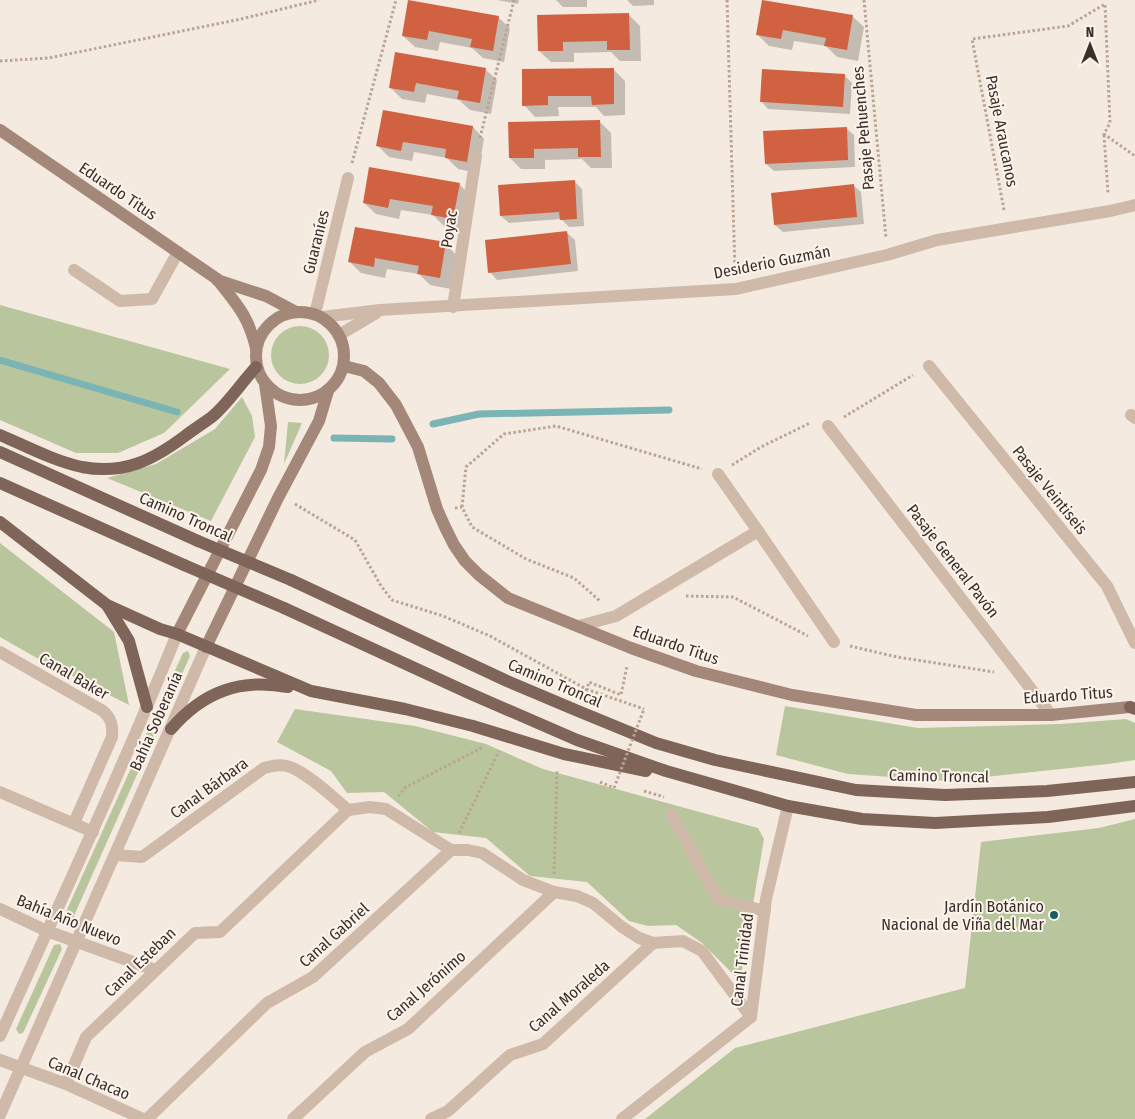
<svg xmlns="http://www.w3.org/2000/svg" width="1135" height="1119" font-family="'Fira Sans Condensed',sans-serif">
  <rect width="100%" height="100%" fill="#f5eadf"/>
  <g fill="#b9c69d">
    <path d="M0,305L230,369L164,433L118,453H76L0,420Z"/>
    <circle cx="300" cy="355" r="29"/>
    <path d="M242,397L252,416L255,437L211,521L107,478L156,464L215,429Z"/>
    <path d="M288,422L302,423L284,464Z"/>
    <path d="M0,543L114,632L129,705L35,657L0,637Z"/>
    <path d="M188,651L190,656L73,918L67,919L65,914L183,653Z"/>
    <path d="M785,706L918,728L1060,724L1126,719L1135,723V760L1108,764L948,781L848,774L776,755Z"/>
    <path d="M295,709L415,726L486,744L543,769L758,828L764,839L740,981L702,943L676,925L648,926L629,921L587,882L530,876L486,838L433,832L384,792L347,793L331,771L277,742Z"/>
    <path d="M1135,819V1119H645L735,1048L965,988L981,842L1099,828Z"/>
    <path d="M60,944L62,949L23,1033L19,1034L16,1029L54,945Z"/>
  </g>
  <g fill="#0003">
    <path d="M497,0H519L518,4Z"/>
    <path d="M556,0H587V7H563Z"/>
    <path d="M627,0H654V5L633,6Z"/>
    <path d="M629,15L640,26L641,61H620L611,52L574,53V62H551L539,51Z"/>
    <path d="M852,16L864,27L858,61L837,57L826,46L794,41L792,50L769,46L757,34Z"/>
    <path d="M498,17L510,28L504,62L483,58L472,48L440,42L438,51L415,47L403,36Z"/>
    <path d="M485,69L497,80L491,114L470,110L459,100L427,94L425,103L402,99L390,87Z"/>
    <path d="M613,69L625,81V115L604,116L596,107H558L559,116L535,117L524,105Z"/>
    <path d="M844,75L852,83L850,114L768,109L761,101Z"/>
    <path d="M384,112L473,127L484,139L478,173L458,169L447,158L414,152L412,161L389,157L378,146Z"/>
    <path d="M600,122L611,133L612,168H591L582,159L545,160V169H521L510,158Z"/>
    <path d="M846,128L854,135L855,167L774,171L766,164Z"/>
    <path d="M574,181L582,189L584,226L569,227L561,219L509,223L501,216Z"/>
    <path d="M459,184L471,196L465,230L444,226L433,215L401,210L399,219L376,214L364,203Z"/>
    <path d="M853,185L861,192L864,224L783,232L775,225Z"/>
    <path d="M567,233L575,240L578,271L497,280L490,272Z"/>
    <path d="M445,243L456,255L451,289L430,285L419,274L387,269L385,278L361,273L350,262Z"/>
  </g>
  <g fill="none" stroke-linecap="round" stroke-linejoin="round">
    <g stroke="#7bb4b5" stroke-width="7">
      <path d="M0,360L177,412"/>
      <path d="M433,424L479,414L669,410"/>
      <path d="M334,438L392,439"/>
    </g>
  </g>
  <g fill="#d16241">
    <path d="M408,0L499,16L493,51L470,47L472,39L429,31L427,40L402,36Z"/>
    <path d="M762,0L853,15L847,50L824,46L826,38L783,30L781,39L756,35Z"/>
    <path d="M629,13L630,50H607V41L563,42V51H538L537,15Z"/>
    <path d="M395,52L486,68L480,103L457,99L459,91L416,83L414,92L389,88Z"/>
    <path d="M614,68V104L592,105L591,96H548V105L522,106V69Z"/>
    <path d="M762,69L845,74L843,107L760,102Z"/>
    <path d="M383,110L473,126L467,162L445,158L446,149L403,142L401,151L376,146Z"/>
    <path d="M600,120L601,157H578V148L534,149V158H509L508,122Z"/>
    <path d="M847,127L848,160L765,164L763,131Z"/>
    <path d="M369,167L460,183L453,219L431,215L433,206L390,199L388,208L363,203Z"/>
    <path d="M575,180L577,219L560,220L559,212L500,216L498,185Z"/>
    <path d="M854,184L857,217L774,225L771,193Z"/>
    <path d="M355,227L446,242L440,278L417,274L419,266L375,258L374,267L348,262Z"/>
    <path d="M567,231L571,264L488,273L485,240Z"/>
  </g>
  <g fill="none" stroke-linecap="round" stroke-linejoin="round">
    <g stroke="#bba493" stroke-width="3" stroke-dasharray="2.5 2.5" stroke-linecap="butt">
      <path d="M727,0L735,271"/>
      <path d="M864,0L886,238"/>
      <path d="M0,61L49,58L241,19L319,0"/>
      <path d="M1104,135L1108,193"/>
      <path d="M480,138L514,0"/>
      <path d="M352,163L396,0"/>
      <path d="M1004,210L972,39L1068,26L1105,4L1110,123L1104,134L1135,156"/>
      <path d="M844,417L913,375"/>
      <path d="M732,465L761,447L810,423"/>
      <path d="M295,504L355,540L381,586L392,600L443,616L490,636L586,689L644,709"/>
      <path d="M462,507L466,467L504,434L556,426L702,469"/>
      <path d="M455,508L462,507L472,527L526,559L574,578L601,602"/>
      <path d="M686,596L733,597L808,636"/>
      <path d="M850,646L897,657L994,672"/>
      <path d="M586,691L589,682L621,695L627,666"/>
      <path d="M600,782L614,788"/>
      <path d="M644,791L664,797"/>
      <path d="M398,796L406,787L483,747"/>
      <path d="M459,833L499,751"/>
      <path d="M554,874L557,770"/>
    </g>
    <g stroke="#cfbaa9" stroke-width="12">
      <path d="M74,270L120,301L152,299L178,252"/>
      <path d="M671,814L718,899L765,911"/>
    </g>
    <g stroke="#cfbaa9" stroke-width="12">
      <path d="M453,307L476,156"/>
      <path d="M315,314L348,178"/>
      <path d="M322,317L380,310L736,289L887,255L937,240L1110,211L1135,205"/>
      <path d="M339,335L376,313"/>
      <path d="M929,366L1107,586L1135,643"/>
      <path d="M1131,415L1135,418"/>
      <path d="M828,426L1051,715"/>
      <path d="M718,474L758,531"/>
      <path d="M579,626L616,616L758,531L834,642"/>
      <path d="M0,652L103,711C111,718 113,725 112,737L74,823"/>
      <path d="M0,792L93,832"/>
      <path d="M115,855L142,857L264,768C272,766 279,764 287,766C304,770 334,798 348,810L370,807L386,809L451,850H468L482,853L523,880L554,892L577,896L593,903L622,927L639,938L653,943L683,941L702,951L751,1017"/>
      <path d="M0,909L47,931L155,970"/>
      <path d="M0,1036C60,902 122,770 177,634"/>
      <path d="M0,1060L66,1084L143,1119"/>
      <path d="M66,1084L86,1037L195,933L220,932L348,810"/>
      <path d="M0,1115L206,647"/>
      <path d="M147,1119L267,1003L313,977L451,850"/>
      <path d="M293,1119L365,1052L408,1029L554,892"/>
      <path d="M431,1119L448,1111L510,1055L543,1044L653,943"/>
      <path d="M622,1119L751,1017L766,899L788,806"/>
    </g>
    <g stroke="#a3887a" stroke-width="12">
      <path d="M0,130L217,279C237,305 248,315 256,348"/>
      <path d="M217,280L266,296L296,312"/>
      <circle cx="300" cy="356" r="44"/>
      <path d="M344,366L364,371L379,383L396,405L418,447L437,509L445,527L454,545L465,561L479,575L508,598L631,648L696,671L792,695L916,715H1051L1130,707"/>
      <path d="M177,634L261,470L269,447L271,426L265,384"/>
      <path d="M206,647L278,498L319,421L328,391"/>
    </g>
    <g stroke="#7f6559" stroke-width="12">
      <path d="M0,435C26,446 54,461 82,467C124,475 153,460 185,436C194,429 204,423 213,416C229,402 242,382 256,367"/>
      <path d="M0,452L198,541"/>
      <path d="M0,483L184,565"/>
      <path d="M0,522L107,605L160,629L177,634L311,691L405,709L473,726L564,754L646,771"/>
      <path d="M291,580L507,681L578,711L656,743L715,760L856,790L945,795L1047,791L1135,782"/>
      <path d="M107,605L129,641L147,707"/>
      <path d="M284,608L471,694L577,740L666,771L788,806L862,819L935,823L1048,817L1135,806"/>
      <path d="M1130,707L1135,709"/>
      <path d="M171,729C203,692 240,678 288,687"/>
    </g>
    <path stroke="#bba493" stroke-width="3" stroke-dasharray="2.5 2.5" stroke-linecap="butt" d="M614,788L644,709"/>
    <g stroke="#7f6559" stroke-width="12">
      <path d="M198,541L291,580"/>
      <path d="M184,565L284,608"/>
    </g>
  </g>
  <circle fill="#1a5e62" stroke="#fcf4ec" stroke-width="2" cx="1054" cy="915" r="5"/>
  <g text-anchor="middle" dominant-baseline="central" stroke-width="4" stroke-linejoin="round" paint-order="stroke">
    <g font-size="16" fill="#3c2f29" stroke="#fcf4ec">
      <text transform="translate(863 128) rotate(-95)">Pasaje Pehuenches</text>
      <text transform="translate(1002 131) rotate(79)">Pasaje Araucanos</text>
      <text transform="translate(118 191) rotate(34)">Eduardo Titus</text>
      <text transform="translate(449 229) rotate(-82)">Poyac</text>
      <text transform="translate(316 242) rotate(-76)">Guaraníes</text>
      <text transform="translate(772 262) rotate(-11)">Desiderio Guzmán</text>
      <text transform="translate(1050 490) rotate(51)">Pasaje Veintiseis</text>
      <text transform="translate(186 517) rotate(24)">Camino Troncal</text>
      <text transform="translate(953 561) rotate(52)">Pasaje General Pavón</text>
      <text transform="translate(676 645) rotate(19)">Eduardo Titus</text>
      <text transform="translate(74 676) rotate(30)">Canal Baker</text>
      <text transform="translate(555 683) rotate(23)">Camino Troncal</text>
      <text transform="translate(1068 695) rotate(-4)">Eduardo Titus</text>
      <text transform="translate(156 721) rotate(-66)">Bahía Soberanía</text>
      <text transform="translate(939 776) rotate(1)">Camino Troncal</text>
      <text transform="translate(209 788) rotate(-36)">Canal Bárbara</text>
      <text transform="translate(69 920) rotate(22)">Bahía Año Nuevo</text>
      <text transform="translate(334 935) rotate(-42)">Canal Gabriel</text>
      <text transform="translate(742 960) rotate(-83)">Canal Trinidad</text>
      <text transform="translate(140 962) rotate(-44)">Canal Esteban</text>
      <text transform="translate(426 986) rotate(-41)">Canal Jerónimo</text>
      <text transform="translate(569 996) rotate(-41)">Canal Moraleda</text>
      <text transform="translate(89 1078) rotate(23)">Canal Chacao</text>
    </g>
    <g font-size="16" fill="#3c2f29" stroke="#fcf4ec" text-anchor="end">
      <text x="1044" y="906">Jardín Botánico<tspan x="1044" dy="18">Nacional de Viña del Mar</tspan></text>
    </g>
  </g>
  <g transform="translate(1090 45)" stroke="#fcf4ec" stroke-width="4" paint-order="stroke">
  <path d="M0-4L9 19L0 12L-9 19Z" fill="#3c2f29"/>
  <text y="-8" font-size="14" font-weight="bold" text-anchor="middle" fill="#3c2f29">N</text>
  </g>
</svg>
